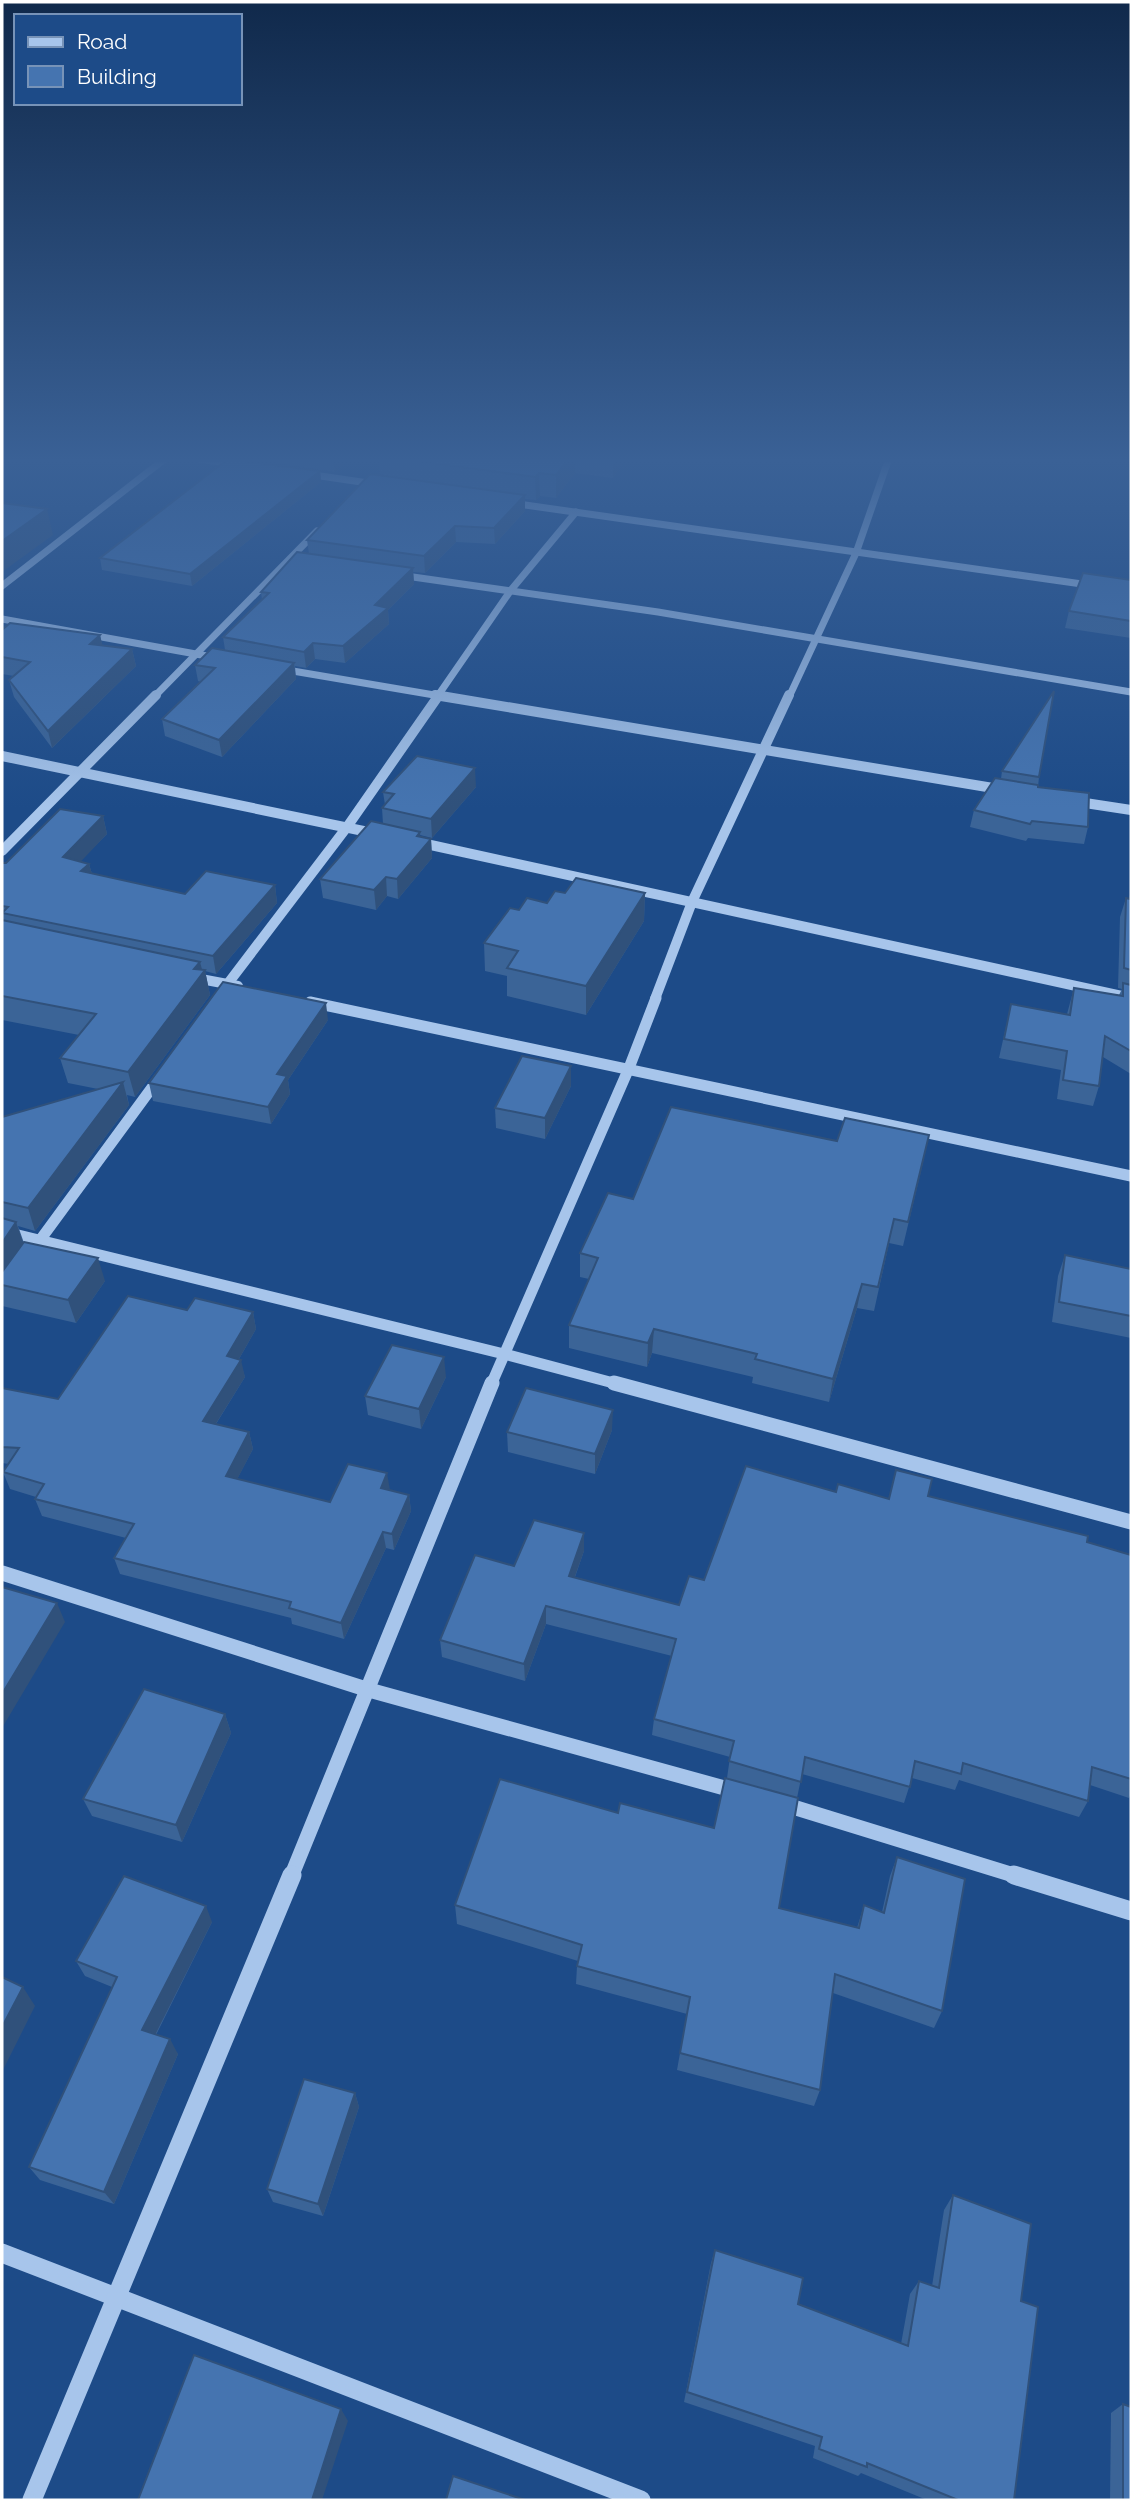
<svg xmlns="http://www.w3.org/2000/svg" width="1133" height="2502" font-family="Raleway,sans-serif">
  <rect width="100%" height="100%" fill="#1d4b88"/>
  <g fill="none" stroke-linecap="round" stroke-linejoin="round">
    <g stroke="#a7c5eb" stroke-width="7">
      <path d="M193,458L240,465"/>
      <path d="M307,474L375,484"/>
      <path d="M511,503L1096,586"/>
      <path d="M399,575L658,612L1131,692"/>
      <path d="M2,586L166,458"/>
      <path d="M2,619L218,658"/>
      <path d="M281,669L446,697"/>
      <path d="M154,697L317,531"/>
      <path d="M437,697L511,590L576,512"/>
      <path d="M789,697L856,553L889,458"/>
    </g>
    <g stroke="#a7c5eb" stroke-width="10">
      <path d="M435,695L1005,790"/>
      <path d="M2,756L378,834"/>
      <path d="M1072,801L1131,810"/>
      <path d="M417,842L1131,998"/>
      <path d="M2,851L156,695"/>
      <path d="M190,977L238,986"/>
      <path d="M223,990L347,827L439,695"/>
      <path d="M655,999L692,902L789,695"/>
    </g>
    <g stroke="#a7c5eb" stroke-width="11">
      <path d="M310,1002L1131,1176"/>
      <path d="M2,1231L504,1354L621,1385"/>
      <path d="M35,1247L159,1078"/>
      <path d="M491,1385L629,1068L656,998"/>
    </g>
    <g stroke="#a7c5eb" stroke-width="15">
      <path d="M614,1383L1131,1522"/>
      <path d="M2,1573L369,1690L739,1792"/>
      <path d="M780,1803L1020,1877"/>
      <path d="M291,1877L492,1383"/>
    </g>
    <g stroke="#a7c5eb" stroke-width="19">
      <path d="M1014,1875L1131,1911"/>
      <path d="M2,2253L641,2500"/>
      <path d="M32,2500L292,1875"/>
    </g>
  </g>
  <g fill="#3b6497">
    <path d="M246,458H352L335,472Z"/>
    <path d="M379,458H627L613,478L575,473L556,498L540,496L536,500L525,499V511L495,544L456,542L425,573L413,572L414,584L388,610L389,624L345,663L315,659L306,668L295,666L296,679L222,757L165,736L162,719L201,682L198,681L195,665L225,650L223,637L262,600L261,592L309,554L307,540L380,475Z"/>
    <path d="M320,471L321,482L192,586L102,570L100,558Z"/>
    <path d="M1131,580V638L1065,628L1069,611Z"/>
    <path d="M2,630L100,635L102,645L132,649L136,666L52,748L14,697L9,680L14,676L2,674Z"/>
    <path d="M1002,771L1039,777L1038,787L1088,827L1084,844L1028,838L1026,841L970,827L974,810L1001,779Z"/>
    <path d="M476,787L432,838L420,835V836L431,839L432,858L398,899L387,896L376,910L323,898L320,879L383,824L382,808L385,805L383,792Z"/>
    <path d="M103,816L107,834L80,861L89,864L92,874L185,894L275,885L277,903L216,974L205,971L210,995L135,1097L127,1095L129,1105L35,1231L18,1226L24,1243L105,1281L76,1323L2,1306V1117L98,1089L68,1083L60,1058L79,1035L2,1020V863H6Z"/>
    <path d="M1131,891V1074L1103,1057L1099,1086L1093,1106L1057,1099L1061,1070L999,1058L1011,1004L1067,1014L1074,988L1119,995L1122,989L1118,988L1120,917L1126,898L1129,899Z"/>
    <path d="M565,893H645L644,921L586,1015L507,996V976L485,971L484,943L519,910L547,903Z"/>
    <path d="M328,1020L288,1080L290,1094L271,1124L153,1101L149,1083Z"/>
    <path d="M571,1066V1086L545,1139L496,1128L495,1108Z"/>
    <path d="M924,1158L903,1246L889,1243L874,1311L857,1308L829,1402L752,1383L753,1377L652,1353L647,1367L569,1348V1325L589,1279L580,1277V1253L633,1199Z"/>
    <path d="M1065,1255L1131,1269V1338L1052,1322L1058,1276Z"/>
    <path d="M187,1310L253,1312L256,1329L239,1359L245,1377L216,1424L249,1432L253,1449L237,1479L330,1502L390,1490L409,1495L411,1511L394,1550L386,1548L344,1639L292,1624L291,1618L120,1574L114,1558L126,1538L42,1516L35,1499L36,1497L10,1489L3,1472L9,1464L2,1463V1388L58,1399Z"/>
    <path d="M446,1377L421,1429L368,1415L365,1396Z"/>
    <path d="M612,1430L595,1474L508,1452L507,1432Z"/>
    <path d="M836,1492L889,1499L928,1496L1131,1555V1794L1129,1798L1090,1785L1088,1801L1079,1817L959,1780L955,1790L912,1778L904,1803L802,1774L797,1798L779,1908L857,1928L864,1905L882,1912L890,1876L897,1857L942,2011L934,2028L833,1993L820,2090L814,2106L677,2070L687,2014L576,1984L577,1966L578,1961L457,1924L455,1905L618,1813L714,1828L727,1778L730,1757L652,1735L654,1719L672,1656L546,1624L525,1681L442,1657L440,1640L514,1566L584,1533V1551L575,1577L679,1605L704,1580Z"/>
    <path d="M225,1714L231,1733L182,1842L92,1816L83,1799Z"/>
    <path d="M212,1922L156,2035L178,2054L114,2204L40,2180L29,2167L112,1987L85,1976L76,1961Z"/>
    <path d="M355,2093L359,2107L323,2216L273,2202L267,2189Z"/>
    <path d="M953,2195L1021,2301L1014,2500H927L861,2473L858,2476L813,2458L815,2446L684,2402L711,2263L715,2250L798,2304L901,2344L910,2294L919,2281L932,2286L944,2210Z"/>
    <path d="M1123,2404L1131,2500H1110L1111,2413Z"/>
  </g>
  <g fill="#30517b">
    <path d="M333,458H352L335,472Z"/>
    <path d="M569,458H575V473L556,498V475Z"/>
    <path d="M613,458H627L613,478Z"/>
    <path d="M320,471L321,482L192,586L190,574Z"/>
    <path d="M539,473L540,496L536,500L535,477Z"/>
    <path d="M525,495V511L495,544L494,528Z"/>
    <path d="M47,509L53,535L2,572V541Z"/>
    <path d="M455,526L456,542L425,573L424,556Z"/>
    <path d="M413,568L414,584L388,610L389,624L345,663L343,646L375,605Z"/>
    <path d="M100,635L104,652L90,644Z"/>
    <path d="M313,643L315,659L306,668L304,652Z"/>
    <path d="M132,649L136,666L52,748L48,731Z"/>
    <path d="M294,663L296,679L222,757L219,740Z"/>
    <path d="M475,768L476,787L432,838L431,819Z"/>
    <path d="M103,816L107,834L68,875L63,857Z"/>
    <path d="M420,832L421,850L431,839L432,858L398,899L397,879L417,836Z"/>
    <path d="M89,864L94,881L81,871Z"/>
    <path d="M386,877L387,896L376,910L374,890Z"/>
    <path d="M275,885L277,903L216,974L213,956Z"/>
    <path d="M645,893L644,921L586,1015V986Z"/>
    <path d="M200,962L203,973L205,970L210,995L135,1097L128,1072L194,969Z"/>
    <path d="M326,1003L328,1020L288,1080L290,1094L271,1124L268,1107L277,1074Z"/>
    <path d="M571,1066V1086L545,1139V1118Z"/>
    <path d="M123,1082L129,1105L35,1231L28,1208Z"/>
    <path d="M16,1222L24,1245L2,1278V1243Z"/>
    <path d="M98,1258L105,1281L76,1323L68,1300Z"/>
    <path d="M862,1284L857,1308L829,1402L833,1379Z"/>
    <path d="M253,1312L256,1329L231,1373L227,1356Z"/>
    <path d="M654,1329L652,1353L647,1367L648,1343Z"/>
    <path d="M444,1357L446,1377L421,1429L419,1409Z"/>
    <path d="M241,1360L245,1377L207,1438L203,1421Z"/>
    <path d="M613,1410L612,1430L595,1474V1454Z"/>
    <path d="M249,1432L253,1449L230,1493L226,1476Z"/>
    <path d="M387,1473L390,1490L381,1488Z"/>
    <path d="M409,1495L411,1511L394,1550L392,1534Z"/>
    <path d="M383,1532L386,1548L344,1639L341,1623Z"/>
    <path d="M584,1533V1551L569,1593V1576Z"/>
    <path d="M57,1603L65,1622L2,1728V1694Z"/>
    <path d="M546,1606V1624L525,1681L524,1664Z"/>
    <path d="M225,1714L231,1733L182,1842L176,1825Z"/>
    <path d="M206,1906L212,1922L150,2045L142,2030Z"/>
    <path d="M23,1987L35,2006L2,2072V2027Z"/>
    <path d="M170,2039L178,2054L114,2204L104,2192Z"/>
    <path d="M355,2093L359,2107L323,2216L318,2204Z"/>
    <path d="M341,2409L348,2421L322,2500H312Z"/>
  </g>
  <g fill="#4574b0" stroke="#30517b" stroke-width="2">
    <path d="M394,458H569L556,475L539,473L535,477Z"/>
    <path d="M228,459L320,471L190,574L100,558Z"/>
    <path d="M370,474L525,495L494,528L455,526L424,556L307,540Z"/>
    <path d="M2,503L47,509L2,541Z"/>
    <path d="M297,552L413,568L375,605L388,608L343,646L313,643L304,652L223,637L269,593L261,592Z"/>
    <path d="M1083,573L1131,580V621L1069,611Z"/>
    <path d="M10,623L100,635L90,644L132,649L48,731L9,680L30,662L2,657V630Z"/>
    <path d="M212,648L294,663L219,740L162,719L215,668L195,665Z"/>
    <path d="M1054,691L1039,777L1002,771Z"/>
    <path d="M417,756L475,768L431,819L382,808L394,794L383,792Z"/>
    <path d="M995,778L1038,785V787L1089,793L1088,827L1032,821L1030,824L974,810Z"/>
    <path d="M60,809L103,816L63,857L89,864L81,871L185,894L206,871L275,885L213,956L2,913L8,907L2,906V863H6Z"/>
    <path d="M371,821L420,832L417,836L431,839L397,879L386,877L374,890L320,879Z"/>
    <path d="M576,878L645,893L586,986L507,968L518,951L484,943L510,908L519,910L527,898L547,903L555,891L565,893Z"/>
    <path d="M1131,895V970L1124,968L1126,898L1130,899Z"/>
    <path d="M2,920L200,962L194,969L205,970L128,1072L60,1058L96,1014L2,996Z"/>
    <path d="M223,982L326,1003L277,1074L287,1076L268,1107L149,1083Z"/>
    <path d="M1123,983L1131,985V1051L1105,1036L1099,1086L1063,1080L1067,1051L1004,1039L1011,1004L1070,1015L1074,988L1123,996Z"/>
    <path d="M522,1056L571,1066L545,1118L495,1108Z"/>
    <path d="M123,1082L28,1208L2,1202V1117Z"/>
    <path d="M671,1107L837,1141L845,1118L929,1135L908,1222L894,1219L878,1287L862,1284L833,1379L755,1359L757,1354L654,1329L648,1343L569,1325L598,1258L580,1253L608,1193L633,1199Z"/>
    <path d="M2,1218L16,1222L2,1243Z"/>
    <path d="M24,1242L98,1258L68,1300L2,1285V1272Z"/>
    <path d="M1065,1255L1131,1269V1316L1059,1302Z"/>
    <path d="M128,1296L187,1310L195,1298L253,1312L227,1356L241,1360L203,1421L249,1432L226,1476L330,1502L348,1464L387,1473L381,1488L409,1495L392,1534L383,1532L341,1623L289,1608L291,1602L114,1558L134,1524L35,1499L44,1484L3,1472L19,1448L2,1447V1388L58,1399Z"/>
    <path d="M392,1345L444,1357L419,1409L365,1396Z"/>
    <path d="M526,1388L613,1410L595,1454L507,1432Z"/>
    <path d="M746,1466L836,1492L838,1484L889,1499L896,1470L932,1479L928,1496L1088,1536L1087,1542L1131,1555V1779L1092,1767L1088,1801L963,1763L961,1774L915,1761L910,1787L805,1757L801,1782L729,1761L734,1741L654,1719L676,1639L546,1606L524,1664L440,1640L475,1555L514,1566L534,1520L584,1533L569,1576L679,1605L689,1576L704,1580Z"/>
    <path d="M2,1587L57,1603L2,1694Z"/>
    <path d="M144,1689L225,1714L176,1825L83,1799Z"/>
    <path d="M725,1778L798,1798L779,1908L859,1928L864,1905L884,1913L897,1857L965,1879L942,2011L835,1974L820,2090L680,2053L690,1997L577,1966L582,1945L455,1905L500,1779L618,1813L620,1803L714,1828Z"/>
    <path d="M124,1876L206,1906L142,2030L170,2039L104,2192L29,2167L117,1977L76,1961Z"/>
    <path d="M2,1977L23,1987L2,2027Z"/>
    <path d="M304,2079L355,2093L318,2204L267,2189Z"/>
    <path d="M953,2195L1031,2224L1021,2301L1038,2307L1014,2500H958L867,2463V2467L819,2449L822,2437L687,2392L715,2250L803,2278L798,2304L908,2346L919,2281L939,2288Z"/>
    <path d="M194,2355L341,2409L312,2500H138Z"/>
    <path d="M1123,2404L1131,2407V2500H1123Z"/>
    <path d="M453,2476L525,2500H446Z"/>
  </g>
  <linearGradient id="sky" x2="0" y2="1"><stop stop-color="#10294b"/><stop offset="0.57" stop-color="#3a6196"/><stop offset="1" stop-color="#3a6196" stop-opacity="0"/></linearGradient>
  <rect width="1133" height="808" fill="url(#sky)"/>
  <rect width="1133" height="2502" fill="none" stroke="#ffffff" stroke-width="7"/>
  <rect x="14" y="14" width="228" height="91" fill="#1d4b88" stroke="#7793b8" stroke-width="2"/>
  <rect x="28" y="37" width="35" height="10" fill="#a7c5eb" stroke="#7793b8" stroke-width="2"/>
  <text x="77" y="49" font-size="21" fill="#ffffff">Road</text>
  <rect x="28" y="66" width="35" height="21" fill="#4574b0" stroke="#7793b8" stroke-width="2"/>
  <text x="77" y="84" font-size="21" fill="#ffffff">Building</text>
</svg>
